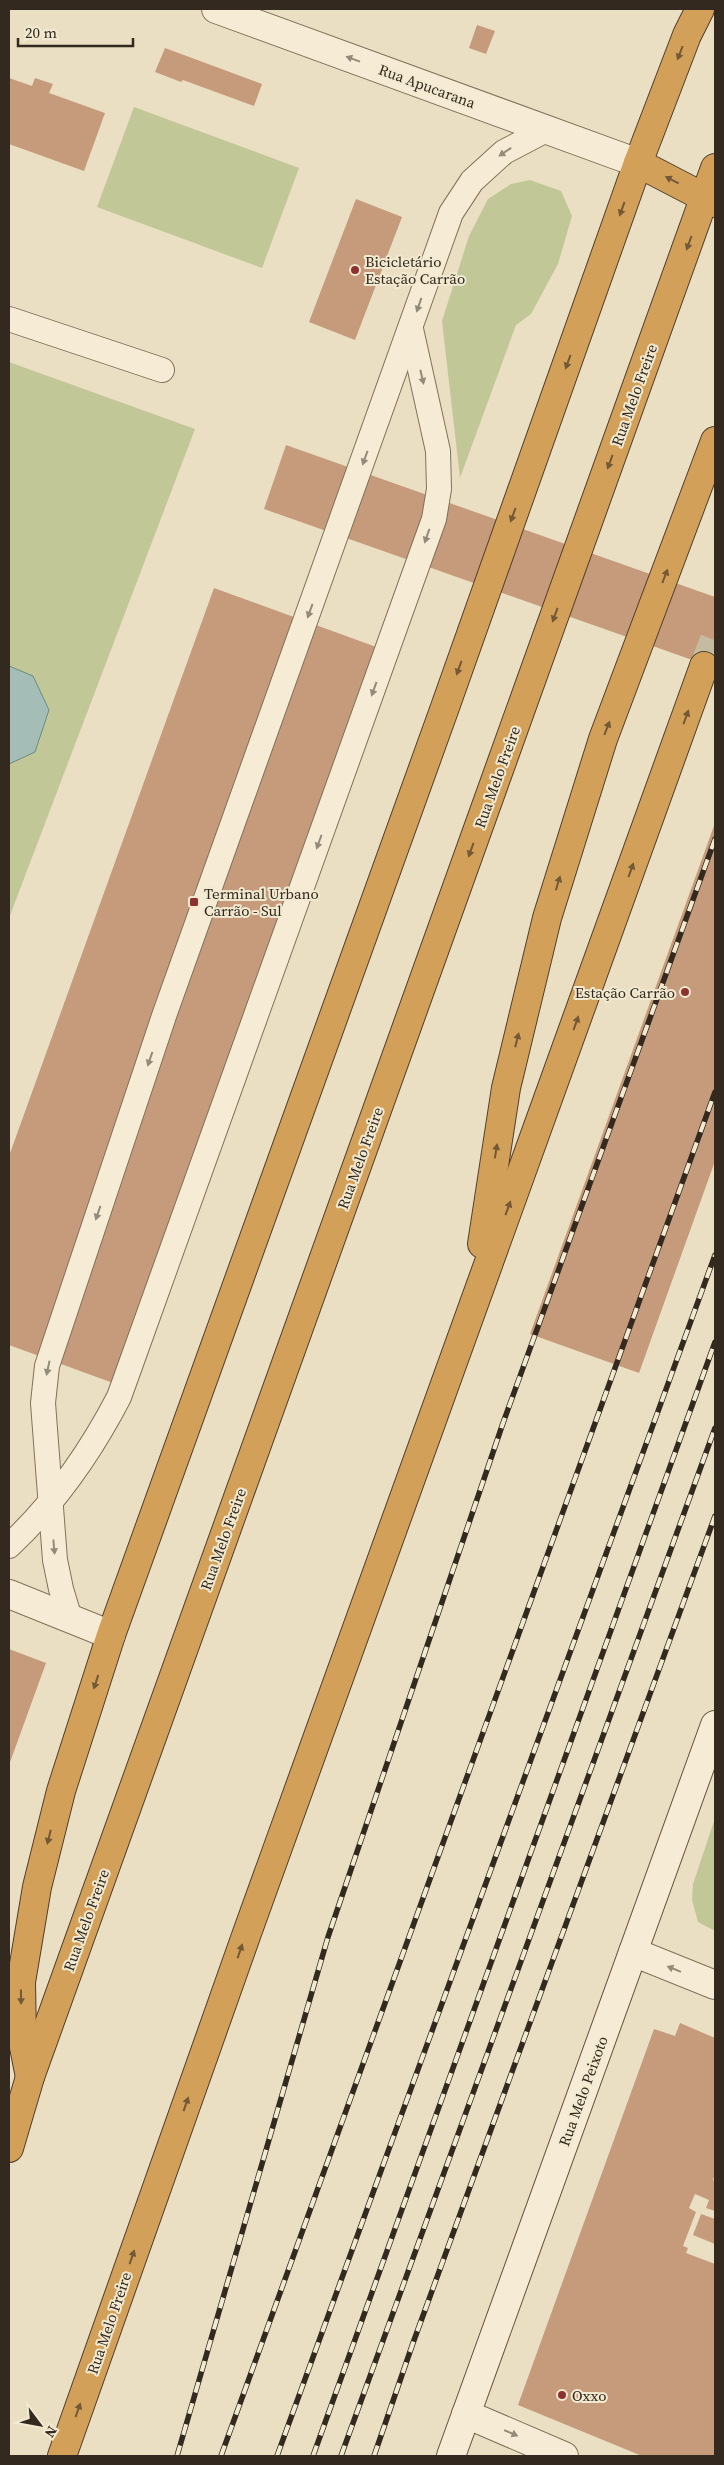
<svg xmlns="http://www.w3.org/2000/svg" width="724" height="2465" font-family="'Source Serif 4',serif">
  <rect width="100%" height="100%" fill="#eadfc2"/>
  <g fill="#c1c797">
    <path d="M134,107L299,168L262,268L97,207Z"/>
    <path d="M530,180L561,191L572,216L558,264L531,314L516,325L460,478L442,321L469,236L488,199L511,184Z"/>
    <path d="M9,362L195,429L9,918Z"/>
    <path d="M715,1818V1931L698,1922L692,1900L693,1884Z"/>
  </g>
  <path fill="#a4bdb6" stroke="#6c8a83" d="M9,666L33,676L49,710L35,752L9,764Z"/>
  <g fill="#c59b7b">
    <path d="M477,25L495,31L486,54L469,48Z"/>
    <path d="M165,48L262,84L254,106L183,80L181,82L155,72Z"/>
    <path d="M9,78L32,86L35,78L53,84L49,93L105,113L84,171L9,144Z"/>
    <path d="M356,199L402,217L355,340L309,322Z"/>
    <path d="M286,445L715,597V668L264,509Z"/>
    <path d="M214,588L379,648L113,1383L9,1345V1156Z"/>
    <path d="M715,823V1161L639,1373L530,1334Z"/>
    <path d="M9,1649L46,1663L9,1765Z"/>
    <path d="M680,2023L715,2038V2174L713,2180L715,2181V2211L706,2208L709,2200L695,2194L689,2208L696,2212L683,2246L688,2248L686,2253L715,2264V2456H642L518,2405L654,2029L675,2036Z"/>
    <path d="M701,2214L715,2219V2244L693,2235Z"/>
  </g>
  <g fill="none" stroke-linecap="round" stroke-linejoin="round">
    <path stroke="#c5bba1" stroke-width="28" stroke-dasharray="28 14" stroke-linecap="butt" d="M704,666L715,637"/>
    <g stroke="#82715b" stroke-width="26">
      <g id="lane">
        <path d="M9,319L162,370"/>
        <path d="M9,1546C54,1504 91,1451 119,1397L434,519L439,489L438,451L411,329"/>
        <path d="M70,1619L61,1589L55,1560L43,1403L47,1366L165,1013L451,213L472,181L504,152L548,129"/>
      </g>
    </g>
    <g stroke="#82715b" stroke-width="30">
      <g id="street">
        <path d="M216,9L638,163"/>
        <path d="M9,1594L111,1635"/>
        <path d="M633,1952L715,1985"/>
        <path d="M466,2414L564,2456"/>
      </g>
    </g>
    <g stroke="#64523e" stroke-width="30">
      <path id="secondary" d="M451,2456L715,1725"/>
    </g>
    <g stroke="#503f2f" stroke-width="30">
      <g id="highway">
        <path d="M638,163L715,203"/>
        <path d="M482,1244L506,1088L547,918L603,739L715,441"/>
        <path d="M30,2077L22,2037L21,1982L37,1887L61,1791L111,1635L444,710L638,163L687,35L700,9"/>
        <path d="M9,2148L30,2077L715,168"/>
        <path d="M62,2456L247,1933L704,666"/>
      </g>
    </g>
    <use href="#lane" stroke="#f6ecd5" stroke-width="24"/>
    <use href="#street" stroke="#f6ecd5" stroke-width="28"/>
    <use href="#secondary" stroke="#f6ecd5" stroke-width="28"/>
    <use href="#highway" stroke="#d3a059" stroke-width="28"/>
    <g stroke="#33291e" stroke-width="5.5">
      <g id="rail">
        <path d="M177,2456L328,1937L503,1423L715,839"/>
        <path d="M221,2456L715,1092"/>
        <path d="M277,2456L715,1255"/>
        <path d="M313,2456L715,1342"/>
        <path d="M341,2456L715,1428"/>
        <path d="M374,2456L413,2343L715,1516"/>
      </g>
    </g>
    <use href="#rail" stroke="#f2e9d1" stroke-width="4" stroke-dasharray="11" stroke-linecap="butt"/>
  </g>
  <defs><path id="oneway-solid" d="M-6-.8H1V-3.2L6.5 0L1 3.2V.8H-6Z" transform="scale(1.25)"/></defs>
  <g fill="#735936">
    <use href="#oneway-solid" transform="translate(680 53) rotate(111)"/>
    <use href="#oneway-solid" transform="translate(672 180) rotate(-153)"/>
    <use href="#oneway-solid" transform="translate(622 209) rotate(110)"/>
    <use href="#oneway-solid" transform="translate(689 243) rotate(110)"/>
    <use href="#oneway-solid" transform="translate(568 362) rotate(110)"/>
    <use href="#oneway-solid" transform="translate(610 462) rotate(110)"/>
    <use href="#oneway-solid" transform="translate(513 515) rotate(110)"/>
    <use href="#oneway-solid" transform="translate(665 576) rotate(-69)"/>
    <use href="#oneway-solid" transform="translate(555 615) rotate(110)"/>
    <use href="#oneway-solid" transform="translate(459 668) rotate(110)"/>
    <use href="#oneway-solid" transform="translate(686 717) rotate(-70)"/>
    <use href="#oneway-solid" transform="translate(607 728) rotate(-69)"/>
    <use href="#oneway-solid" transform="translate(471 850) rotate(110)"/>
    <use href="#oneway-solid" transform="translate(631 870) rotate(-70)"/>
    <use href="#oneway-solid" transform="translate(558 883) rotate(-73)"/>
    <use href="#oneway-solid" transform="translate(576 1023) rotate(-70)"/>
    <use href="#oneway-solid" transform="translate(517 1040) rotate(-76)"/>
    <use href="#oneway-solid" transform="translate(496 1151) rotate(-81)"/>
    <use href="#oneway-solid" transform="translate(508 1208) rotate(-70)"/>
    <use href="#oneway-solid" transform="translate(96 1682) rotate(108)"/>
    <use href="#oneway-solid" transform="translate(49 1837) rotate(104)"/>
    <use href="#oneway-solid" transform="translate(240 1951) rotate(-71)"/>
    <use href="#oneway-solid" transform="translate(21 1997) rotate(89)"/>
    <use href="#oneway-solid" transform="translate(186 2104) rotate(-71)"/>
    <use href="#oneway-solid" transform="translate(132 2257) rotate(-71)"/>
    <use href="#oneway-solid" transform="translate(78 2410) rotate(-71)"/>
  </g>
  <g fill="#948a7a">
    <use href="#oneway-solid" transform="translate(353 59) rotate(-160)"/>
    <use href="#oneway-solid" transform="translate(505 152) rotate(146)"/>
    <use href="#oneway-solid" transform="translate(419 305) rotate(109)"/>
    <use href="#oneway-solid" transform="translate(422 377) rotate(77)"/>
    <use href="#oneway-solid" transform="translate(365 458) rotate(110)"/>
    <use href="#oneway-solid" transform="translate(427 536) rotate(109)"/>
    <use href="#oneway-solid" transform="translate(310 611) rotate(110)"/>
    <use href="#oneway-solid" transform="translate(374 689) rotate(110)"/>
    <use href="#oneway-solid" transform="translate(319 842) rotate(110)"/>
    <use href="#oneway-solid" transform="translate(150 1059) rotate(109)"/>
    <use href="#oneway-solid" transform="translate(98 1213) rotate(109)"/>
    <use href="#oneway-solid" transform="translate(48 1368) rotate(102)"/>
    <use href="#oneway-solid" transform="translate(54 1547) rotate(85)"/>
    <use href="#oneway-solid" transform="translate(674 1969) rotate(-158)"/>
    <use href="#oneway-solid" transform="translate(511 2433) rotate(23)"/>
  </g>
  <g fill="#8d3130" stroke="#f2e9d1" stroke-width="2">
    <circle cx="355" cy="270" r="5"/>
    <rect x="189" y="897" width="10" height="10" rx="2.5"/>
    <circle cx="685" cy="992" r="5"/>
    <circle cx="562" cy="2395" r="5"/>
  </g>
  <g text-anchor="middle" dominant-baseline="central" stroke-width="4" stroke-linejoin="round" paint-order="stroke">
    <g font-size="15" fill="#33291e" stroke="#f2e9d1">
      <text transform="translate(427 86) rotate(20)">Rua Apucarana</text>
      <text transform="translate(634 395) rotate(-70)">Rua Melo Freire</text>
      <text transform="translate(497 777) rotate(-70)">Rua Melo Freire</text>
      <text transform="translate(360 1158) rotate(-70)">Rua Melo Freire</text>
      <text transform="translate(223 1539) rotate(-70)">Rua Melo Freire</text>
      <text transform="translate(86 1920) rotate(-70)">Rua Melo Freire</text>
      <text transform="translate(583 2091) rotate(-70)">Rua Melo Peixoto</text>
      <text transform="translate(109 2323) rotate(-71)">Rua Melo Freire</text>
    </g>
    <g font-size="15" fill="#33291e" stroke="#f2e9d1" text-anchor="start">
      <text x="365" y="261">Bicicletário<tspan x="365" dy="17">Estação Carrão</tspan></text>
      <text x="204" y="893">Terminal Urbano<tspan x="204" dy="17">Carrão - Sul</tspan></text>
      <text x="675" y="992" text-anchor="end">Estação Carrão</text>
      <text x="572" y="2395">Oxxo</text>
    </g>
  </g>
  <rect width="724" height="2465" fill="none" stroke="#33291e" stroke-width="20"/>
  <g transform="translate(40 2425) rotate(122)" stroke="#f2e9d1" stroke-width="4" paint-order="stroke">
  <path d="M0-4L9 19L0 12L-9 19Z" fill="#33291e"/>
  <text y="-8" font-size="14" font-weight="bold" text-anchor="middle" fill="#33291e">N</text>
  </g>
  <path d="M18 38v8h115v-8" fill="none" stroke="#33291e" stroke-width="2.5"/>
  <text x="25" y="38" font-size="15" fill="#33291e" stroke="#f2e9d1" stroke-width="4" paint-order="stroke">20 m</text>
</svg>
